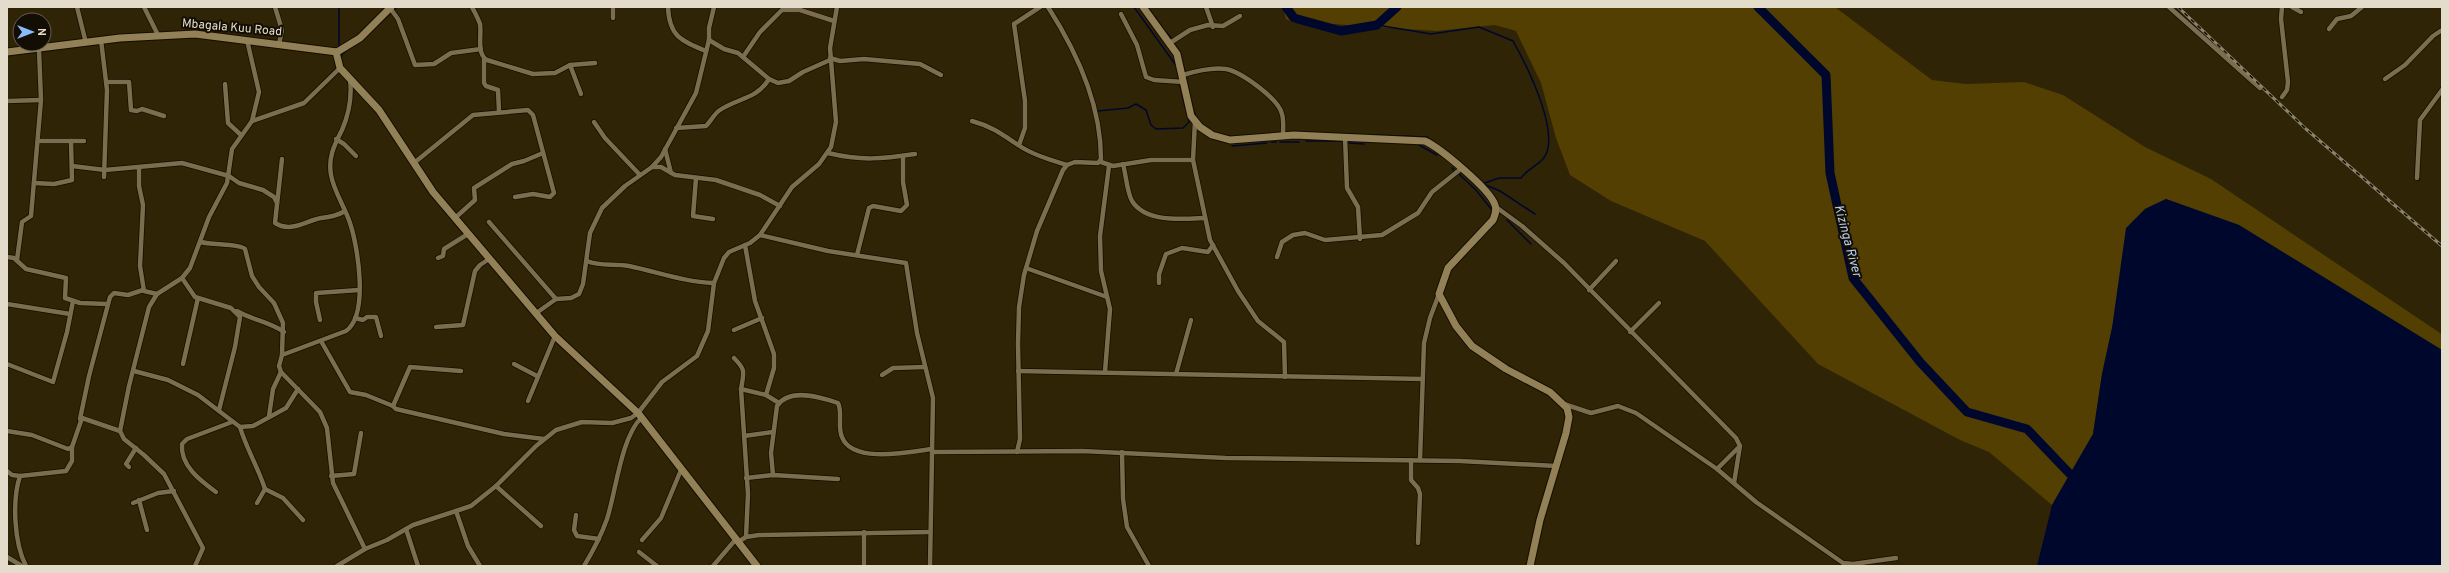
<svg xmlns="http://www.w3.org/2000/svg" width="2449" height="573" font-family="Overpass,sans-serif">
  <rect width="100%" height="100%" fill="#2f2406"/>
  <path fill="#533f01" d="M1283,7H1835L1932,80L1966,84L2024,82L2063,95L2145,147L2211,179L2440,333L2442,335V350L2239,225L2166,199L2145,209L2112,328L2102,374L2093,434L2052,505L1989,452L1960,440L1818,364L1705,241L1611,201L1570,175L1556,138L1541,83L1516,31L1495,25L1436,31L1319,23H1294L1286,19Z"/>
  <path fill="#00072d" d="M2166,199L2239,225L2442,350V566H2037L2052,505L2093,434L2102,374L2112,328L2126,228L2145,209Z"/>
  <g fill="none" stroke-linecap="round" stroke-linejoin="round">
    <g stroke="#00072d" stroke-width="1.5">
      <path d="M1134,7L1175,64"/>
      <path d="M2177,7L2180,10"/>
      <path d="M1155,17L1161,26"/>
      <path d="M378,25L397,7"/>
      <path d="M1377,25L1431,34L1479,27L1513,41C1526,64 1564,138 1542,160C1535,167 1530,167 1521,178H1499L1482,184"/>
      <path d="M1163,29L1171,38"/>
      <path d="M339,48V7"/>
      <path d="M341,59L342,54L357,43"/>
      <path d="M1183,65L1185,71"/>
      <path d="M1186,77L1189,92"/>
      <path d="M1180,85L1185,107"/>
      <path d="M1190,98L1196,118"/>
      <path d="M1098,111L1128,108L1136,104L1146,110L1151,125L1156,129L1183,128L1189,122L1188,116"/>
      <path d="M1373,135L1427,137L1438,145"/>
      <path d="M1306,141H1341"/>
      <path d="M1271,142H1276"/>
      <path d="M1280,142H1299"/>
      <path d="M1349,143L1364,144"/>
      <path d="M1419,145L1437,155"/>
      <path d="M1232,146L1267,143"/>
      <path d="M1452,168L1454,170"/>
      <path d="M1459,174L1476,190L1492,210"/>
      <path d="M1483,184L1500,191L1535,214"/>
      <path d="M1507,220L1531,244"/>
    </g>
    <g stroke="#00072d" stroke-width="9">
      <path d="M1286,7L1294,18L1341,31L1377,25L1397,7"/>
      <path d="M1758,7L1826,75L1830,173L1853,278L1920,362L1967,412L2027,429L2070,474"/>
    </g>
    <g stroke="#150d00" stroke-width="6">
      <g id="street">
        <path d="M77,7L86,43"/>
        <path d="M144,7L158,35"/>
        <path d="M275,7L282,30L279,44"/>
        <path d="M472,7C475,13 478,18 480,24C482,34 476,54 487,60L533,74L555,73L570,65L595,63"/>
        <path d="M668,7C669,36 681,41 706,51"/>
        <path d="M1206,7L1213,27"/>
        <path d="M2169,7L2260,88"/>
        <path d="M2282,7L2281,19L2288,82L2287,90L2282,97"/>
        <path d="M2292,7L2301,12"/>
        <path d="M390,8L398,19L415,65L434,64L451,53L481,49"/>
        <path d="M1121,14L1137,45L1146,77L1154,80L1184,82"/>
        <path d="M613,18V7"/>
        <path d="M2329,29L2337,19L2351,16L2362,7"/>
        <path d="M101,40L107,90L104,177"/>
        <path d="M709,40L724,49L738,53L769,79L778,83L789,81L803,72L830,60"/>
        <path d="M1170,43L1190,30L1208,25L1223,26L1240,16"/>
        <path d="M743,57L760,32L782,10H800L834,21"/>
        <path d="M830,58L840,61L864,59L920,64L941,75"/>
        <path d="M484,59V83L486,86L498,90L499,112"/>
        <path d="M570,65L581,94"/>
        <path d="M1183,75C1196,71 1212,67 1226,69C1241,72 1278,98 1282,114C1284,121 1283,129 1283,136"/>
        <path d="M350,79C352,96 349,114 342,130C334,146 328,157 331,175C334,192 345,207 350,223C358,247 369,315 346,331L282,355L279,366L281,372L320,412L327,428L333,483L365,549"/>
        <path d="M2385,79L2405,65L2433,36L2442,30"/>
        <path d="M107,82H129L131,110L137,111L142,109L164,116"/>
        <path d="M225,84L228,123L241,135"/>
        <path d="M7,101L41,100"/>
        <path d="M252,121L304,103L340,68"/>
        <path d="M972,121C991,126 1003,135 1018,145C1033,155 1051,160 1067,165"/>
        <path d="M1195,121L1193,160L1210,240L1238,291L1258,321L1284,342L1285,377"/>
        <path d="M594,122L605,138L640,175"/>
        <path d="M676,128L706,126C711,121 714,114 720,110C738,98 757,99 769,79"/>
        <path d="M1345,137L1347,188L1358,207L1360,239"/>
        <path d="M336,139L344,144L356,156"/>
        <path d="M38,141H84"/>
        <path d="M1019,145L1025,128V101L1014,24L1040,7"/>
        <path d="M665,149L671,173"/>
        <path d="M828,153C861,161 882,159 915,154"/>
        <path d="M282,159L275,223C291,233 305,221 321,218C330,217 337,216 345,211"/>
        <path d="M1101,162L1113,166L1151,160H1193"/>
        <path d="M414,163L473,115L528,110L533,115L554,193L550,197L533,194L515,197"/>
        <path d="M1123,164C1126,175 1127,192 1132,201C1146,223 1182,219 1205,218"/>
        <path d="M72,166L105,170L182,163L229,176L239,183L263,190L274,197L277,203"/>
        <path d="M652,167H661L675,175L716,180L760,195L780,206"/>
        <path d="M139,169V186L143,205L140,266L144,291L157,294"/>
        <path d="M696,178L693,216L713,219"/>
        <path d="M2417,178L2420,120L2442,90"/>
        <path d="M34,183L54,184L72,180L71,141"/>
        <path d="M1496,207L1522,226L1564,263L1736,438L1740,446L1734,483"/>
        <path d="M455,218L475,200L474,188L512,164L524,161L543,153"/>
        <path d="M489,222L556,299"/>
        <path d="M760,235L828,251L906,263L917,333L933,398L930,566"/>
        <path d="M201,242C211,245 241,244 245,249L252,276L259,287L274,303L283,323L282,355"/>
        <path d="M745,245L755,301L774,354V368L766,395"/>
        <path d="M857,255L869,208L873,206L901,211L907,205L903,182V156"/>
        <path d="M7,257L14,258L26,269L66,278L65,298L80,303L107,304"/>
        <path d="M1277,257L1282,242L1293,235L1305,233L1325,240L1382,235L1418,213L1432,192L1462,168"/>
        <path d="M438,258L443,256L444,249L468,234"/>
        <path d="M17,260L22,222L31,216L41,100L39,50"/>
        <path d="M587,261C601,267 614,263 629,266C658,272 684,282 714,283"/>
        <path d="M1026,268L1107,297"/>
        <path d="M182,278L195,297L231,308L240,317L235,347L219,410"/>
        <path d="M1159,283V274L1166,254L1182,248L1208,252L1213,245"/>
        <path d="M1589,290L1616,261"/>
        <path d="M7,304L70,314"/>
        <path d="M237,311C252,320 271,322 284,332"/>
        <path d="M535,314L556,299L571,298L579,294L583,284L590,233L602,208L625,186L652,167L661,157L696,93L709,40V28L714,7"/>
        <path d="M355,318L363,320L367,317H376L381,336"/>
        <path d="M320,320L316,302V293L359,290"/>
        <path d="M436,327L463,325L475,271L480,265L489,259"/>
        <path d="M734,330L762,318"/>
        <path d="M1630,332L1659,303"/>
        <path d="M321,341L350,392L366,395L393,406"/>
        <path d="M734,358C746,370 744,372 741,389L748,494L746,537"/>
        <path d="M7,364L53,382L67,332L73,301"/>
        <path d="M183,364L198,298"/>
        <path d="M514,364L537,376"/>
        <path d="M134,371L168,380L198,395L240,427L253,426L286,408L298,389"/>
        <path d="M461,371L410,367L393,406L396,409L504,434L544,439"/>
        <path d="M1018,371L1423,379"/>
        <path d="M1105,372L1110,309L1101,271L1100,236L1109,166"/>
        <path d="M1176,374L1191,320"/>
        <path d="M882,375L893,368L925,367"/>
        <path d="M741,389L766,395L779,403"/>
        <path d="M528,401L555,336"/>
        <path d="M1564,404L1591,413L1618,406L1636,413L1717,469L1756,502L1843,563L1853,564L1896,558"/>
        <path d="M269,416L273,389L281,372"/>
        <path d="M80,419L89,376L110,297L114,293L128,295L143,290"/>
        <path d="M240,427C246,448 258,467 265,489L283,498L303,520"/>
        <path d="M7,431L32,435L68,449L72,447L82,418L120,431"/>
        <path d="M744,436L773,432"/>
        <path d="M932,452L1082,451L1226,458L1460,461L1556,466"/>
        <path d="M1017,452L1020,439L1018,344L1019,307L1024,275L1037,231L1063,170L1067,165L1075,162L1098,163L1101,159C1101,105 1077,52 1048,7"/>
        <path d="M1122,452L1123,499L1127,527L1149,566"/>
        <path d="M1411,460V480L1418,488L1420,494L1418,543"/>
        <path d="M1420,460L1424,343L1430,318L1439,294"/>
        <path d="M129,467L126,464L136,448"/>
        <path d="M1717,469L1740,446"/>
        <path d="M7,471L12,475L20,476L66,471L72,461V447"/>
        <path d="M773,475L771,453L777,406C789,387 821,397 838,403C843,413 837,426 842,437C852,464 909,452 931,449"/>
        <path d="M20,476C12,500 14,543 26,566"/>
        <path d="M331,476L354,474L361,433"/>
        <path d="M746,478L773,475L838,479"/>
        <path d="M496,486L541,526"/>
        <path d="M216,492C201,481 180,466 182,444L187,439L232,422"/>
        <path d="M139,500L147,530"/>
        <path d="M133,503L158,493L174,491"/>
        <path d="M257,503L265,489"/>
        <path d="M456,511L468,546L480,566"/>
        <path d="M576,515L574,530L577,536L599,539"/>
        <path d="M406,529L418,566"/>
        <path d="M642,540L661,518L681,470"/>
        <path d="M738,542L746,537L759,535L930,532"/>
        <path d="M639,552L657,566"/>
        <path d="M7,557L22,566"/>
        <path d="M195,566L203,548L164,474L144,455L124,439L120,431L129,386L149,307L157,294L182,278L190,268L209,217L227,183L232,149L252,121L259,92L247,40"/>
        <path d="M337,566L365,549L387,540L413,525L471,506L496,486L536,446L556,430L582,422L612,423L631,418L638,413L662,382L697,356L708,331L714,283L724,258L729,252L750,243L760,235L792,187L819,164L831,147L836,122L830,48L837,7"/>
        <path d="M584,566C593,551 601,536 607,519C616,491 621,438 641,418"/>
        <path d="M713,566L736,539"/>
        <path d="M864,566V532"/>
      </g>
    </g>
    <g stroke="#150d00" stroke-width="9">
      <g id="secondary">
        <path d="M1143,7L1177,54L1191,116L1200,127L1212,135L1230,140L1294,135L1425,141C1440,148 1490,189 1495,205C1497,211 1495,215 1493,220L1448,268L1439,294L1456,326L1472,346L1506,369L1550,392L1567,408L1569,417L1566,433L1540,520L1530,566"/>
        <path d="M7,52L120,38L195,34L337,52L360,38L391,7"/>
        <path d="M336,52L340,68L379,110L433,192L555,336L638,413L757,566"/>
      </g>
    </g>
    <use href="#street" stroke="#7b6e4f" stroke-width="4.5"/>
    <use href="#secondary" stroke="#928056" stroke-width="7"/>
    <g stroke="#8c836c" stroke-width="3">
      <path id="rail" d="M2178,7L2306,129L2442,246"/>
    </g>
    <use href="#rail" stroke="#130e03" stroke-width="1.5" stroke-dasharray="4.5" stroke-linecap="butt"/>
  </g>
  <g text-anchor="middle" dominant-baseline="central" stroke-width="4" stroke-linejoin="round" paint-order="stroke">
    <g font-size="12" fill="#e3dccb" stroke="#130e03">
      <text transform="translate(232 28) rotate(5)">Mbagala Kuu Road</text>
    </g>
    <g font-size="13" font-style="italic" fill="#b9d0f2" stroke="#130e03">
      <text transform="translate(1847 241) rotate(75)">Kizinga River</text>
    </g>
  </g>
  <rect width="2449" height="573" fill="none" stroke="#e3dccb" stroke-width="16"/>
  <g transform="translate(32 32) rotate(90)"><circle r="19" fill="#130e03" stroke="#666053"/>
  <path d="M0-3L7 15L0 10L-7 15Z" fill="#8bbafc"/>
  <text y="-6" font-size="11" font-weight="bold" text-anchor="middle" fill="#e3dccb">N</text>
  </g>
</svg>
